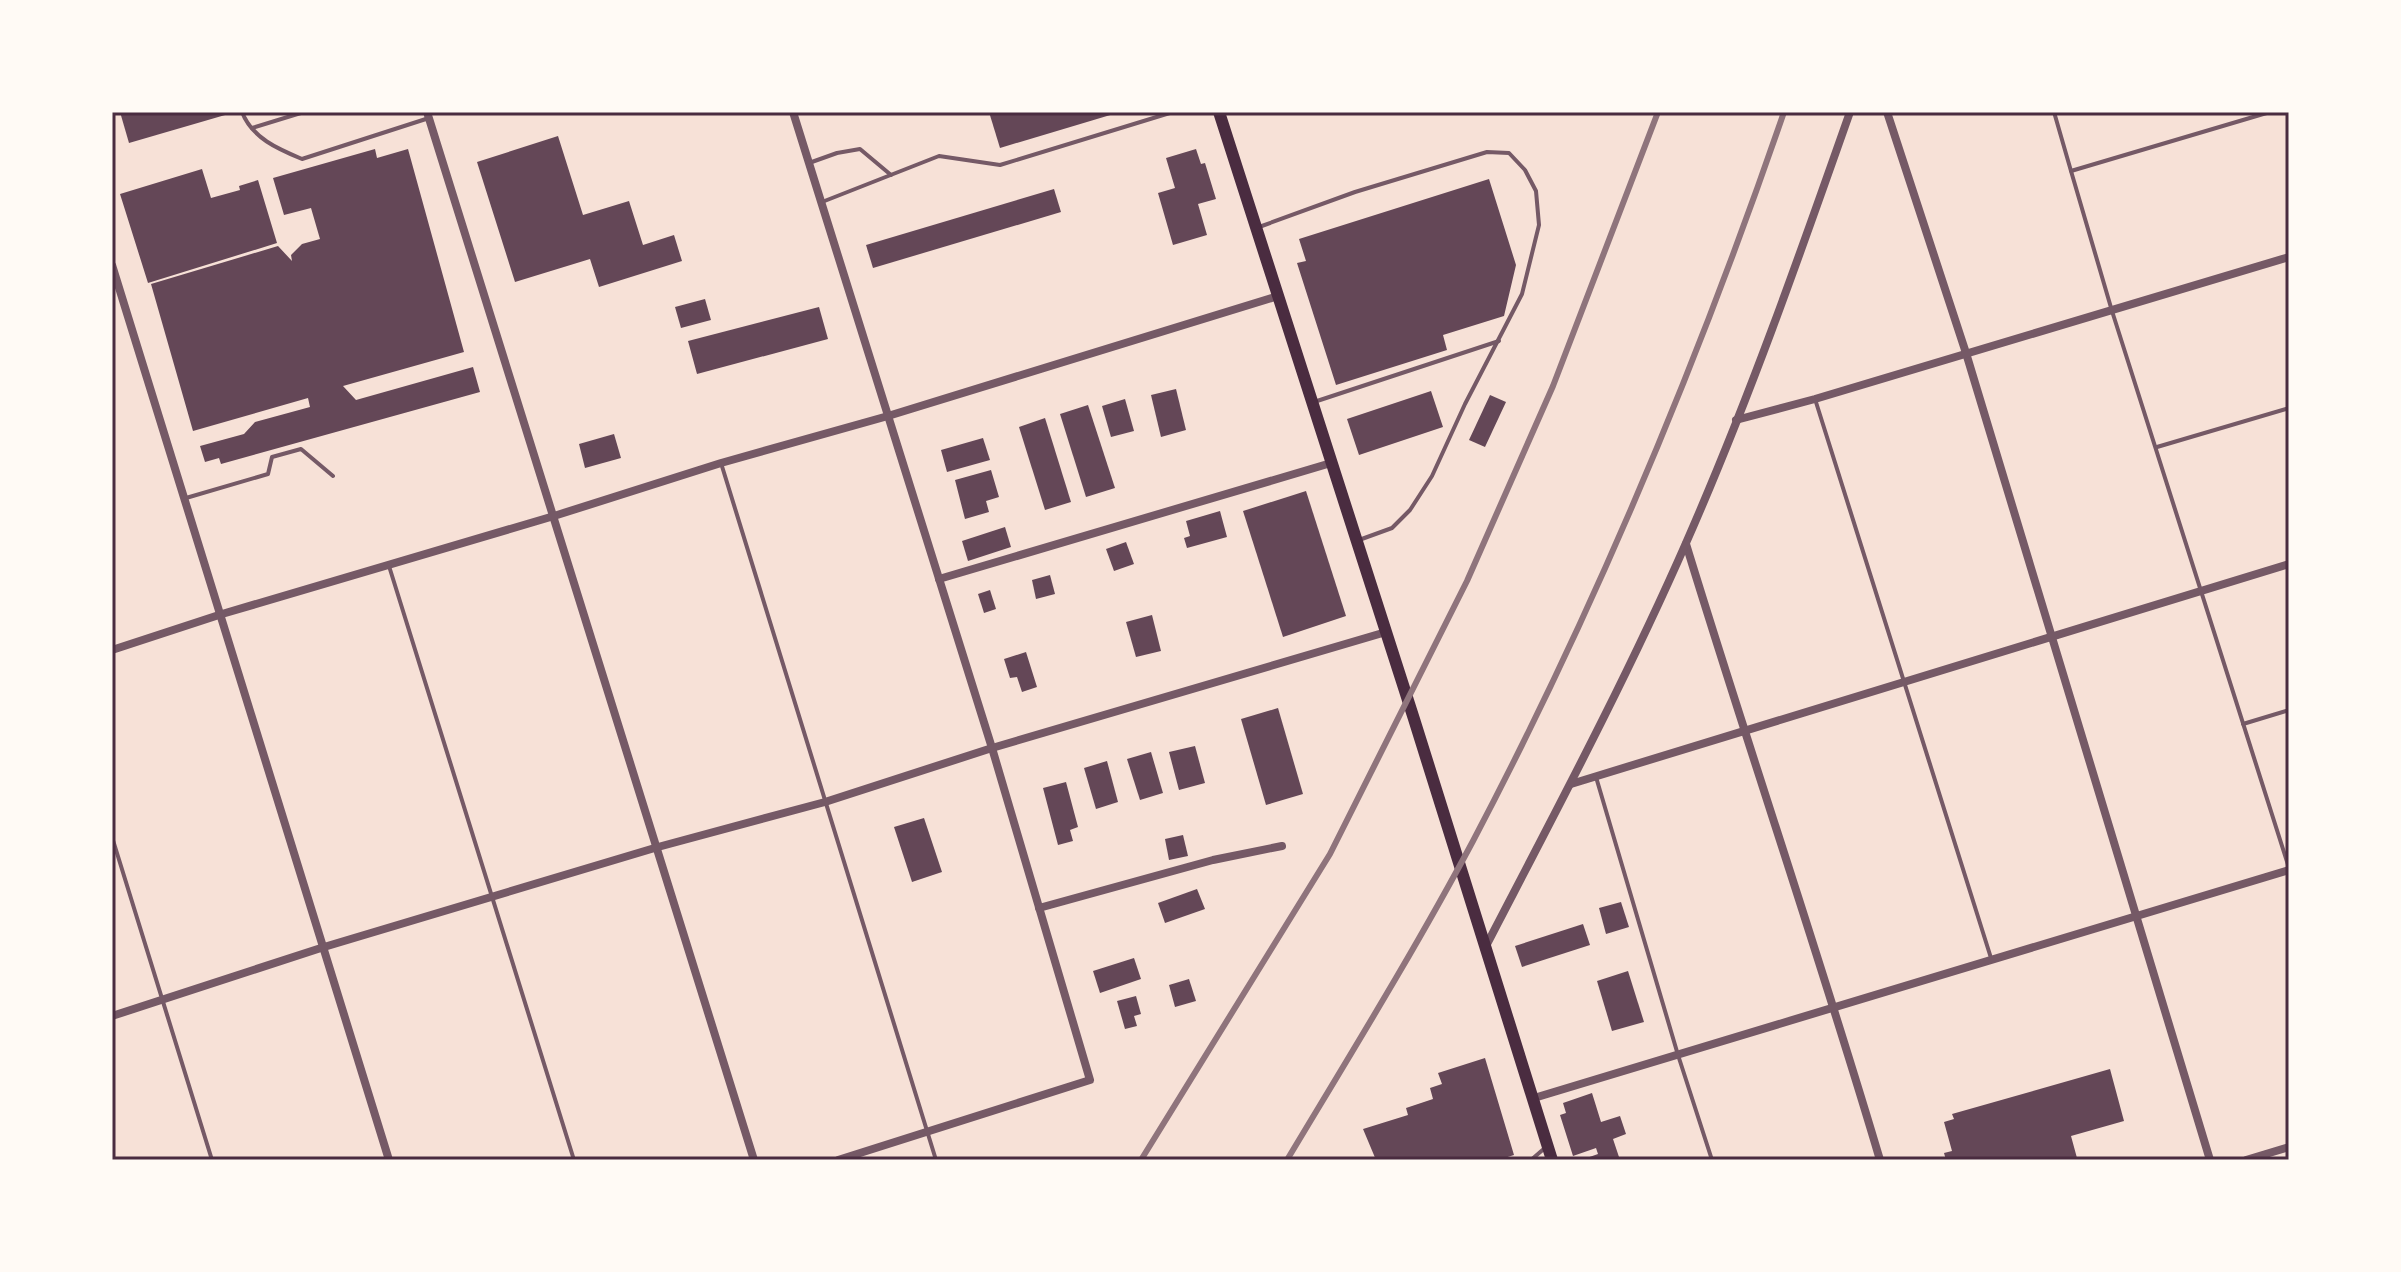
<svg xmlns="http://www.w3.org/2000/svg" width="2401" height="1272" font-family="'DejaVu Sans',sans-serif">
  <rect width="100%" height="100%" fill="#f7e1d7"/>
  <g fill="#644757">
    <path d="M120,112H232V113L129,143Z"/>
    <path d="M989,112H1117V113L1000,148Z"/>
    <path d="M558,136L583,215L629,201L643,245L674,235L682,261L599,287L590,259L515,282L477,162Z"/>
    <path d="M375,149L377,158L408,149L464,352L343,386L356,400L473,367L480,392L221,464L219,458L205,462L200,446L244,434L255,422L310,407L308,398L193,431L151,284L278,246L292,261L291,255L302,244L320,239L311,208L284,215L273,178Z"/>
    <path d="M1196,149L1201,164L1205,163L1216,199L1198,204L1207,235L1173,245L1158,193L1175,188L1166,158Z"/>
    <path d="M202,169L211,198L240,190L239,186L258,180L277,243L148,283L120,194Z"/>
    <path d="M1489,179L1516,265L1504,316L1443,335L1447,350L1336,385L1297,263L1306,261L1299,239Z"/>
    <path d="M1054,189L1061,212L873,268L866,245Z"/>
    <path d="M705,299L711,320L681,328L675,307Z"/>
    <path d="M819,307L828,339L697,374L688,341Z"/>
    <path d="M1176,389L1186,430L1161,437L1151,395Z"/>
    <path d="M1431,391L1443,427L1359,455L1347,419Z"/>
    <path d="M1490,395L1506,402L1485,447L1469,440Z"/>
    <path d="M1125,399L1134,431L1111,437L1102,406Z"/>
    <path d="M1088,405L1115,488L1086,497L1060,414Z"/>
    <path d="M1045,418L1071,502L1045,510L1019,427Z"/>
    <path d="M614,434L621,458L585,468L579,444Z"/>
    <path d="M983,438L990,460L947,472L941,450Z"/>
    <path d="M991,470L999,497L986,501L989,512L965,519L955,480Z"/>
    <path d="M1306,491L1346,616L1283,637L1243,511Z"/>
    <path d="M1220,511L1227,537L1187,548L1184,538L1190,536L1186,521Z"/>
    <path d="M1005,527L1011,547L968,561L962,541Z"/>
    <path d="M1126,542L1134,564L1114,571L1106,549Z"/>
    <path d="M1050,575L1055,594L1036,599L1032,580Z"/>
    <path d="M990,590L996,609L984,613L978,594Z"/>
    <path d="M1152,615L1161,651L1136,657L1126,622Z"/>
    <path d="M1026,652L1037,687L1022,692L1017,677L1010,678L1004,659Z"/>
    <path d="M1278,708L1303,794L1266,805L1241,719Z"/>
    <path d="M1195,746L1205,783L1179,790L1169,752Z"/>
    <path d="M1151,752L1163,793L1140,800L1127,759Z"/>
    <path d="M1107,761L1118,802L1096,809L1084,768Z"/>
    <path d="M1066,782L1078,827L1070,830L1073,841L1058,845L1043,788Z"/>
    <path d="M924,818L942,872L912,882L894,827Z"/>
    <path d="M1183,835L1188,856L1169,860L1165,839Z"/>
    <path d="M1197,889L1205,909L1165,923L1158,903Z"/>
    <path d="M1621,902L1629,927L1606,934L1599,908Z"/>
    <path d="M1583,924L1590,945L1522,967L1515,946Z"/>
    <path d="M1134,958L1141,979L1100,993L1093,971Z"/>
    <path d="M1628,971L1644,1022L1612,1031L1597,981Z"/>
    <path d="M1189,979L1196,1001L1175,1007L1169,985Z"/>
    <path d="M1136,996L1141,1014L1134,1016L1137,1026L1125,1029L1117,1001Z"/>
    <path d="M1485,1058L1514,1155L1498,1160H1376L1363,1129L1408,1115L1406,1108L1433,1099L1430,1088L1442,1084L1438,1073Z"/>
    <path d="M2110,1069L2124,1121L2071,1136L2077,1158L2069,1160H1946L1944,1153L1952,1151L1944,1122L1954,1119L1952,1114Z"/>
    <path d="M1592,1093L1601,1122L1620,1116L1626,1134L1613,1139L1620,1160H1581L1598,1154L1596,1148L1573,1156L1560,1115L1566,1113L1563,1103Z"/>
  </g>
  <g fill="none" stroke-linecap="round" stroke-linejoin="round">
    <g stroke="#755966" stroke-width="4">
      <path d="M242,112C252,138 278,149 302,159L429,118"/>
      <path d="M2054,112L2071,171L2270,112"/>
      <path d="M252,128L304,112"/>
      <path d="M809,163L837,153L860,149L891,175"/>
      <path d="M2071,171L2112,311L2289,868"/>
      <path d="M822,202L939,156L1000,165L1173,112"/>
      <path d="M1259,227L1355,192L1487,152L1509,153L1525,170L1536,191L1539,225L1522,294L1465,404L1432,476L1410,510L1392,528L1359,540"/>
      <path d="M1815,399L1991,958"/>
      <path d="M1314,402L1499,341"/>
      <path d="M2157,447L2289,408"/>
      <path d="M721,463L936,1160"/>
      <path d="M186,498L268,474L272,457L301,449L333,476"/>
      <path d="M389,566L574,1160"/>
      <path d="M2243,724L2289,710"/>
      <path d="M1596,777L1678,1055L1712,1160"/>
      <path d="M112,837L212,1160"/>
      <path d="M1531,1160L1546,1147"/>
    </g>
    <g stroke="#755966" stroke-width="8">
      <path d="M427,112L754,1160"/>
      <path d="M793,112L992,748L1090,1080L838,1160"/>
      <path d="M1887,112L1966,353L2210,1160"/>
      <path d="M112,265L389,1160"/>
      <path d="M1736,420L1815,399L2289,257"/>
      <path d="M1686,544C1749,750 1819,954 1880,1160"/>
      <path d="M939,579L1331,463"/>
      <path d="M112,650L222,614L554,516L721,463L888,416L1278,296"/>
      <path d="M1571,784L2289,564"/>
      <path d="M1039,908L1213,860L1282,846"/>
      <path d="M1486,946C1555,813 1626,680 1686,543C1748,402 1799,257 1850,112"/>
      <path d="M112,1016L324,947L658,847L825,802L992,748L1386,632"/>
      <path d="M1534,1098L2289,870"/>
      <path d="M2246,1160L2289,1147"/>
    </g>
    <path stroke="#4a2c40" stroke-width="12" d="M1219,112L1414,719L1552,1160"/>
    <g stroke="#8f747c" stroke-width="6">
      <path d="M1141,1160L1330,854L1467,581L1553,386L1658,112"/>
      <path d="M1287,1160C1350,1055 1415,950 1473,841C1596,607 1698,362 1784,112"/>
    </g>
  </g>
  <rect width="2401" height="1272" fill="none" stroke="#fffaf5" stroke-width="228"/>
  <rect x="114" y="114" width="2173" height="1044" fill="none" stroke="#4a2c40" stroke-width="3"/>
</svg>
